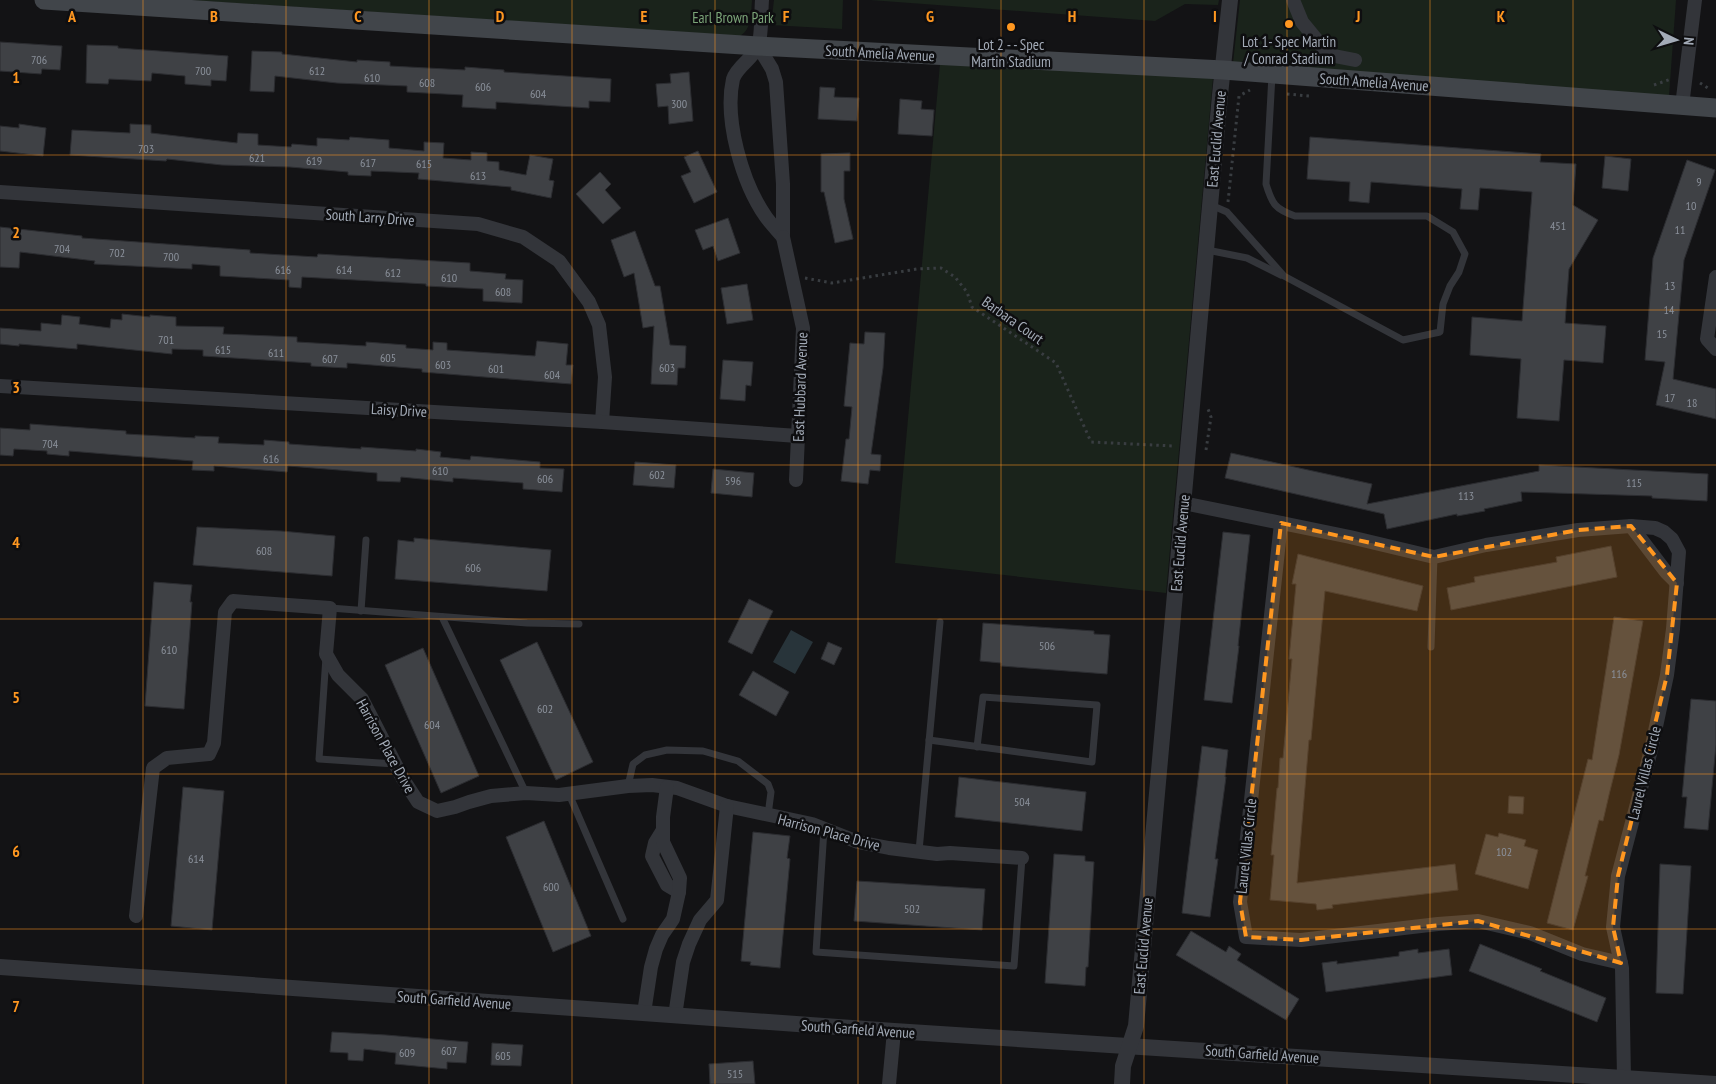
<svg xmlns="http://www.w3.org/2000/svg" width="1716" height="1084" font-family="'PT Sans Narrow',sans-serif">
  <rect width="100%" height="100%" fill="#131315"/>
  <g fill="#1a231b">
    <path d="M188,0H752C751,13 752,29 740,36Z"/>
    <path d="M774,0H843L842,29L771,25Z"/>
    <path d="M870,0H1219L1218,5L1185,4L1155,21Z"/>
    <path d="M1240,0H1676L1669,96L1233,63Z"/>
    <path d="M940,64L1213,78L1166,593L895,563Z"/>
  </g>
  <path fill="#28343a" d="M791,630L813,642L795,674L773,662Z"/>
  <g fill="#3f4145" stroke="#2c2d31">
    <path d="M0,42L62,46L60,70L42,69L41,74L0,71Z"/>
    <path d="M87,45L118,46V48L228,56L226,81L211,80V86L185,84V76L152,73L151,81L109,79L108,84L86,83Z"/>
    <path d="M252,51L282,52V54L357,62V60L390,62V66L465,70V67L504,70V72L611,79L610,102L589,101V108L496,102V109L462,107L463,95L407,92V86L337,83L275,76L274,92L250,91Z"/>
    <path d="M689,72L693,121L669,124L668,106L658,107L656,84L671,83L670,74Z"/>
    <path d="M820,87L835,88L834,97L859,98L857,121L818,119Z"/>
    <path d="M900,99L922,101L921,109L934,110L932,136L898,134Z"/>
    <path d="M19,124L46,128L43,156L0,151V126L19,128Z"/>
    <path d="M130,124L151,125V133L237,143L238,133L258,134V145L291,147L292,144L317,146V138L349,140L350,137L389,140V148L424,151V142L444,143L443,158L471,160V152L487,153V161L499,162V170L526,175L530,155L553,159L549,180L554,181L551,198L511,190V187L418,179L419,173L371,171V176L348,175V172L290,167L222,165L167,159L166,161L70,155L72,130L130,133Z"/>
    <path d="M1310,137L1541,154L1540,162L1576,164L1573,205L1598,220L1569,269L1565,323L1606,326L1603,363L1564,360L1559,421L1517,418L1521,359L1470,355L1472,317L1522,321L1532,192L1480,188L1478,210L1460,209L1462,189L1371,182L1369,203L1349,201L1350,182L1307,179Z"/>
    <path d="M698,151L717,192L694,203L681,176L691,172L684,157Z"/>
    <path d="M850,153V171H844V199L853,239L835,243L824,192H821V154Z"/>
    <path d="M1605,156L1631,159L1628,191L1602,188Z"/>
    <path d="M1687,160L1715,170L1684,260L1673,379L1716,389V419L1656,405L1665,362L1645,360L1653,258Z"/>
    <path d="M600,172L611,184L605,190L621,208L603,224L576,194Z"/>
    <path d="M728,218L740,253L718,261L713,246L703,250L695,230Z"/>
    <path d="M0,227L82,236V238L250,250V253L317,257L318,254L470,263V271L506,274L505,279L523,280L522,303L483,301V289L426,286V284L302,277L301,288L289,287V280L220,276V266L192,264V269L94,264L95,261L20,252L19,268L0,267Z"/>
    <path d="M635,231L655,286H660L670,345L686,346L685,368H678L677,385L651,384L654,326L643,328L634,273L624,277L611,240Z"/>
    <path d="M747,284L753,320L727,324L721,288Z"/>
    <path d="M122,314L150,317V315L176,317V326L224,327L223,334L297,337V342L366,346V342L406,345V348L433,350V342L447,343V350L535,356L537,341L568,344L566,365H573L571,384L422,372V369L347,363V368L311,366V363L203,356V350L172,349V354L77,344V349L19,344V346L0,344V328L41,331V323L61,325L62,315L80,317L79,324L110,328L111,319L122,320Z"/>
    <path d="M865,332L885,333L883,368L871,454L881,455L880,471L870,470L868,484L841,481L846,439H849L852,407L844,406L850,343L864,344Z"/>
    <path d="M723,360L753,362L751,386L746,385L745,401L720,399Z"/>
    <path d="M30,424L126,431V434L195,438V436L219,437L218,443L264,445V440L289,442V444L361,449V447L416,451V449L441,452L440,457L470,460L471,456L540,462V468L564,469L562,492L523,489V483L453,478V482L401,477L400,482L377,481V473L288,466L287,472L214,466V471L192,470L193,461L69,451V456L47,454V451L14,449L13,456L0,455V428L30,430Z"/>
    <path d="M1231,453L1372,484L1367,504L1539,471V465L1708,474L1707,501L1652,498V496L1521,492L1522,501L1484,509L1485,511L1457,516V514L1387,529L1384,514L1225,478Z"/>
    <path d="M635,462L676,465L674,488L633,485Z"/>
    <path d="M713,469L754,473L752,497L711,493Z"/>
    <path d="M197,527L281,531L335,536L332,576L193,565Z"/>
    <path d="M1223,532L1250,535L1238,646H1239L1232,703L1204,700Z"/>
    <path d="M414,538L551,550L547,591L395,579L398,540L414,542Z"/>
    <path d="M1611,546L1617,577L1451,610L1447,588L1475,582L1474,577L1557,562L1556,557Z"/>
    <path d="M1298,554L1423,586L1417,611L1325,591L1311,740H1309L1297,883L1455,864L1458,890L1332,905L1333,908L1317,910L1316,904L1270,900L1274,855H1271L1277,788H1278L1280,758H1283L1292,659H1289L1296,584H1292Z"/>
    <path d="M154,582L192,585L190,602H192L184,709L145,706Z"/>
    <path d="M749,599L773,611L752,654L728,642Z"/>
    <path d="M1614,617L1643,621L1619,755L1609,795L1603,821L1599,820L1585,876H1588L1573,930L1547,923L1588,759L1592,760Z"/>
    <path d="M983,623L1094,631V634L1110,635L1107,674L1001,666V663L980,661Z"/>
    <path d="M537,642L593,762L556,780L500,660Z"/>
    <path d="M828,642L842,648L834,665L821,659Z"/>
    <path d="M423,648L479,776L441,793L385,665Z"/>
    <path d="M753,671L789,692L776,716L739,695Z"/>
    <path d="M1691,699L1716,701V745L1708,830L1684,828L1687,797H1682Z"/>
    <path d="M1202,746L1228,750L1225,777H1226L1215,859H1218L1210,917L1182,913Z"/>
    <path d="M959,777L1086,792L1082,831L955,817Z"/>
    <path d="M183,787L224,791L212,930L171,926Z"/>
    <path d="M1509,796L1524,797L1523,814L1508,813Z"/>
    <path d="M544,821L591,936L553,952L506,837Z"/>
    <path d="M753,832L790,836L787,858L790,859L780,968L750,965L751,962L741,961Z"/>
    <path d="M1499,833L1526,840L1524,846L1538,850L1528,889L1475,874L1486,834L1498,837Z"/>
    <path d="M1054,854L1085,856V861L1094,862L1088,967H1086L1085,986L1045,983Z"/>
    <path d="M1660,864L1691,866L1683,994L1656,993Z"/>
    <path d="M857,881L985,889L982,930L854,921Z"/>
    <path d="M1191,931L1226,952L1229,946L1241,954L1237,960L1299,999L1286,1020L1176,955Z"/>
    <path d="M1480,944L1542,969L1540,971L1606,998L1597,1022L1469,971Z"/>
    <path d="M1418,949V953L1449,949L1452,975L1326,992L1322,963L1337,961V964L1399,956V952Z"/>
    <path d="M332,1032L386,1035L468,1042L466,1063L447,1062V1069L395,1064L396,1053L364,1049L363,1061L348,1060V1053L330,1052Z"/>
    <path d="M492,1043L523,1045L521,1066L491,1065Z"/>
    <path d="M753,1061L755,1084H710L709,1064Z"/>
  </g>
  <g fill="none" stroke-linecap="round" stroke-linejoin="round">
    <g stroke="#393d41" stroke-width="3" stroke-dasharray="2.5 4" stroke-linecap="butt">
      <path d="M1700,83L1711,90"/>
      <path d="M1654,85L1671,79"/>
      <path d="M1287,94L1309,96"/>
      <path d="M1228,202L1239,96L1250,90"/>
      <path d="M805,278L832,283L917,269L941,268L955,277L967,292L972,307L1056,363L1091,442L1173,446"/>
      <path d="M1206,450L1211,417L1208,409"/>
    </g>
    <g stroke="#33353a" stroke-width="7">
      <path d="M1211,205L1227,212L1284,276L1403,340L1440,332L1443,304L1450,286L1459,272L1465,254L1453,232L1427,216H1295C1275,209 1272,204 1266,184L1272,75"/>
      <path d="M1207,250L1247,258L1281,275"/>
      <path d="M330,608L527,623L579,624"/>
      <path d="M361,611L366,540"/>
      <path d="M442,617L526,793"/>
      <path d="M1431,647L1434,557"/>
      <path d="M326,657L319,759L395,764"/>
      <path d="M929,740L1092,762L1097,705L983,697L977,747"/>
      <path d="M628,786L633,764L645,755L667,750L703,751L738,761L768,784L771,792L768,815"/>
      <path d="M569,794L623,919"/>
      <path d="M824,829L816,952L1014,966L1022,858"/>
      <path d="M919,851L940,622"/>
    </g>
    <g stroke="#33353a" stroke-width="14">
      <path d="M1293,0L1302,22L1329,55L1355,60"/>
      <path d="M758,46L772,69L776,82L783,184V237C777,230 771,224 766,217C742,183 724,119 733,79C737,66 754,58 758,46C762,36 761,11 762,0"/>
      <path d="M1682,106L1695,0"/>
      <path d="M0,192L478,224L523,237L559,261L589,302L599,325L605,377L602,422"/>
      <path d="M783,237L803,328L796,480"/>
      <path d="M1716,277L1707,339L1716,349"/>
      <path d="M0,386L602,422L798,436"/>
      <path d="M1183,503L1350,537L1434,557L1486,545L1578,530L1631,526L1655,528L1664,532L1672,539L1679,552L1673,629L1667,675L1651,750L1618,876L1613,927L1622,968L1624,1078"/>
      <path d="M1281,523L1240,902L1246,937L1301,940L1438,924L1478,921L1530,933L1582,954L1621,963"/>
      <path d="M1631,526L1666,572L1677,583"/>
      <path d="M663,830L655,843L652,856L667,885L679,892"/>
      <path d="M136,916L153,768L167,758L209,754L214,743L225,612L233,601L330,608L326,654L338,675L362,699L403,779L418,802L437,811L455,807L469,802L491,796L526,793L559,795L628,786L652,785L677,788L727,806L812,824L858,842L889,848L937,854L950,853L1022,858"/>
      <path d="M644,1013L651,967L656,949L662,935L673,919L679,892L680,878L663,842V817L667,787"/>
      <path d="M675,1016L683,962L689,944L700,920L717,900L727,806"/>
      <path d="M889,1084L894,1031"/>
    </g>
    <g stroke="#33353a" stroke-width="16">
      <path d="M0,967L894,1031L1716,1084"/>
      <path d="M1122,1084L1123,1066L1136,1026L1220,95L1230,0"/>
    </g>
    <path stroke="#41454a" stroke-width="19" d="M44,0L758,46L1223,70L1716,108"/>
  </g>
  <path fill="#ff9720" fill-opacity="0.2" stroke="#ff9720" stroke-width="4" stroke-dasharray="10 6" stroke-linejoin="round" d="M1281,523L1434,557L1578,530L1631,526L1677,583L1667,675L1618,876L1613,927L1621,963L1478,921L1301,940L1246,937L1240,902Z"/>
  <path fill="none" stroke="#ff9720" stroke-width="1" stroke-opacity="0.55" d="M143,0V1084M286,0V1084M429,0V1084M572,0V1084M715,0V1084M858,0V1084M1001,0V1084M1144,0V1084M1287,0V1084M1430,0V1084M1573,0V1084M0,155H1716M0,310H1716M0,465H1716M0,619H1716M0,774H1716M0,929H1716"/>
  <g fill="#ff9720" stroke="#0e0e10" stroke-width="2">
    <circle cx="1289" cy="24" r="5"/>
    <circle cx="1011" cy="27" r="5"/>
  </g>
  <g text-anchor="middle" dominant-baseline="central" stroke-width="5" stroke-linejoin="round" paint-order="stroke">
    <g font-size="12" fill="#8a909a">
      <text x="39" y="59">706</text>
      <text x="203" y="70">700</text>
      <text x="317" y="70">612</text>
      <text x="372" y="77">610</text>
      <text x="427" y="82">608</text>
      <text x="483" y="86">606</text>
      <text x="538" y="93">604</text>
      <text x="679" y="103">300</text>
      <text x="146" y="148">703</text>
      <text x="257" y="157">621</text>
      <text x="314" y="160">619</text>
      <text x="368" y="162">617</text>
      <text x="424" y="163">615</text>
      <text x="478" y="175">613</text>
      <text x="1699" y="181">9</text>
      <text x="1691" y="205">10</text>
      <text x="1558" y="225">451</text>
      <text x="1680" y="229">11</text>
      <text x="62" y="248">704</text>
      <text x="117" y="252">702</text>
      <text x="171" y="256">700</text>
      <text x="283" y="269">616</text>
      <text x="344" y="269">614</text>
      <text x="393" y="272">612</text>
      <text x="449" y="277">610</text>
      <text x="1670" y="285">13</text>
      <text x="503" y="291">608</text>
      <text x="1669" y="309">14</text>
      <text x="1662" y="333">15</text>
      <text x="166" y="339">701</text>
      <text x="223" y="349">615</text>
      <text x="276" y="352">611</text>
      <text x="388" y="357">605</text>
      <text x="330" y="358">607</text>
      <text x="443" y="364">603</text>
      <text x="667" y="367">603</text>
      <text x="496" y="368">601</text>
      <text x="552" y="374">604</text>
      <text x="1670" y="397">17</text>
      <text x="1692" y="402">18</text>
      <text x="50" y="443">704</text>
      <text x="271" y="458">616</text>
      <text x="440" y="470">610</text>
      <text x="657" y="474">602</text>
      <text x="545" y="478">606</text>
      <text x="733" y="480">596</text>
      <text x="1634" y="482">115</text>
      <text x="1466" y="495">113</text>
      <text x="264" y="550">608</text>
      <text x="473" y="567">606</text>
      <text x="1047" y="645">506</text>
      <text x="169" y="649">610</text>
      <text x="1619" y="673">116</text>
      <text x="545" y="708">602</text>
      <text x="432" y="724">604</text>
      <text x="1022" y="801">504</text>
      <text x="1504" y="851">102</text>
      <text x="196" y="858">614</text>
      <text x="551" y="886">600</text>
      <text x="912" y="908">502</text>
      <text x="449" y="1050">607</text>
      <text x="407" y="1052">609</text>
      <text x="503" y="1055">605</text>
      <text x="735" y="1073">515</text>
    </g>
    <g font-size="15" fill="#7ba478" stroke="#0e0e10">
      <text x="733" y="17">Earl Brown Park</text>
    </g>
    <g font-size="15" fill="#a3abb7" stroke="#0e0e10">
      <text x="1289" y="41">Lot 1- Spec Martin<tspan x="1289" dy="17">/ Conrad Stadium</tspan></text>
      <text x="1011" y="44">Lot 2 - - Spec<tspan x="1011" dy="17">Martin Stadium</tspan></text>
    </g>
    <g font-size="15" fill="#a3abb7" stroke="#0e0e10">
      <text transform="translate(880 53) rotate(3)">South Amelia Avenue</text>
      <text transform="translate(1374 82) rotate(4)">South Amelia Avenue</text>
      <text transform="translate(1216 139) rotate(-85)">East Euclid Avenue</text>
      <text transform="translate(370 217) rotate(4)">South Larry Drive</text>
      <text transform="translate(1013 320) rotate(35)">Barbara Court</text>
      <text transform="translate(800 387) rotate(-88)">East Hubbard Avenue</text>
      <text transform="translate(399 410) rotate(3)">Laisy Drive</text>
      <text transform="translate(1180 543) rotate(-85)">East Euclid Avenue</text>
      <text transform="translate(386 746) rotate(61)">Harrison Place Drive</text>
      <text transform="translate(1644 773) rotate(-76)">Laurel Villas Circle</text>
      <text transform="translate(829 832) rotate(15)">Harrison Place Drive</text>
      <text transform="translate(1246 846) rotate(-84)">Laurel Villas Circle</text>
      <text transform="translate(1143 946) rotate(-85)">East Euclid Avenue</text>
      <text transform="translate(454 1000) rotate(4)">South Garfield Avenue</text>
      <text transform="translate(858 1029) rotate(4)">South Garfield Avenue</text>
      <text transform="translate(1262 1054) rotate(4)">South Garfield Avenue</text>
    </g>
  </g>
  <g font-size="16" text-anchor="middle" font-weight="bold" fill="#ff9720" stroke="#0e0e10" stroke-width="5" stroke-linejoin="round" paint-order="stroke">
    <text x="72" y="22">A</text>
    <text x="214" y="22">B</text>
    <text x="358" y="22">C</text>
    <text x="500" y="22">D</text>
    <text x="644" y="22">E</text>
    <text x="786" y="22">F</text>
    <text x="930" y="22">G</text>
    <text x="1072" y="22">H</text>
    <text x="1215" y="22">I</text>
    <text x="1358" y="22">J</text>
    <text x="1501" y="22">K</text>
    <text x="16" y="83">1</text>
    <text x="16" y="238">2</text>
    <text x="16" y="393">3</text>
    <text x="16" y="548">4</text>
    <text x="16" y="703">5</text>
    <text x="16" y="857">6</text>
    <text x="16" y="1012">7</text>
  </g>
  <g transform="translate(1676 40) rotate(95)" stroke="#0e0e10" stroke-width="4" paint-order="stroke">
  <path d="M0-4L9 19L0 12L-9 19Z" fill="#a3abb7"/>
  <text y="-8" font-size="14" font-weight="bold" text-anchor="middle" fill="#a3abb7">N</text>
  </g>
</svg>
